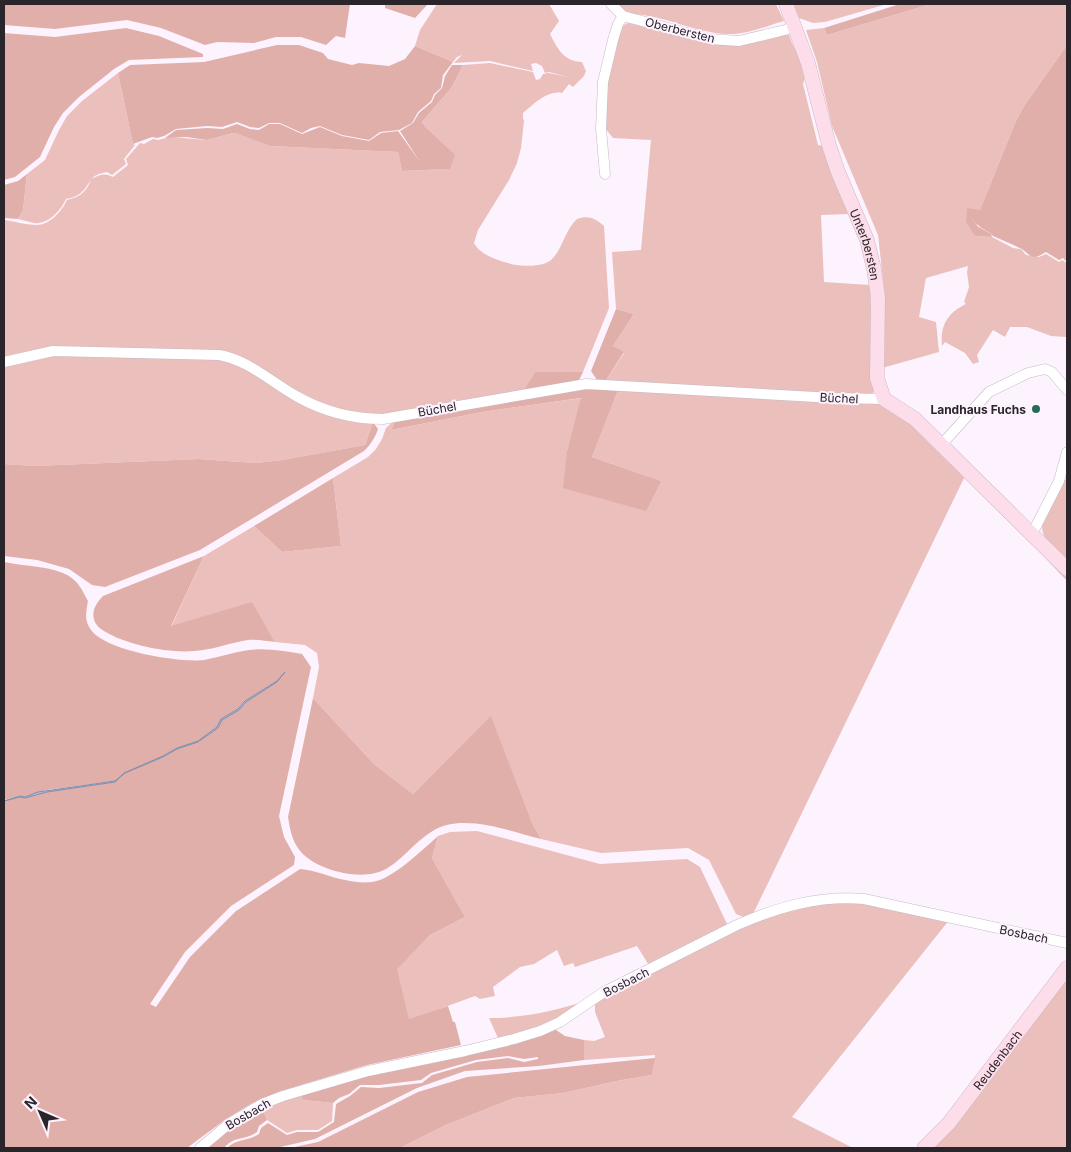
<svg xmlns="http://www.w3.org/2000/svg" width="1071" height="1152" font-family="Inter,sans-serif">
  <rect width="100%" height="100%" fill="#fdf3fe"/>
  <g fill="#ebbfbb">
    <path d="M437,4H549L559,21L550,34C557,48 564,62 582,62L586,71L584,76L573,87L569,84L562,93C547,90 533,105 523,113V118L524,121L521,148L517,163L509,180L478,230L474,243C483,262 537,274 552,259C563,248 565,230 577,219C588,215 595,218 604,226L609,308L583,372H535L523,391L391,414L364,415L318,404L237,358L68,346L4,359V220C14,221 26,225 36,225C50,225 62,211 67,200C80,197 87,192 91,179C100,175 104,172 113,177L128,165L126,159L140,143L144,144L153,139L158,140L170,137L207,140L233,133L245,135L270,146L398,152L402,171L449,169L422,122L452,87L463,65L490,63L533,72L536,80L540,79L543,74L549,73L568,77L549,72L545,73L542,66L536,63L531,64L533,71L490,61L454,63L462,55L457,57L453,62L415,46L420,30Z"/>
    <path d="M615,4H776L784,21C766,26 746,35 728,34C693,33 661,13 626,14Z"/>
    <path d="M794,4H887L825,22L813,23L799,18L792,7Z"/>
    <path d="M931,4H1067V45L1024,106L1015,123L980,210L975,236L992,237L1013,248L1021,249L1026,255L1039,257L1046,254L1059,262L1062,260L1067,263V337L1051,336L1027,327H1010L1005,337L993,330L977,355L979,362L973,364L965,353L945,342L942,346C940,326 947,313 966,304L964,302L969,287L967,272L968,266L926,278L919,317L936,322L939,352L882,368L885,298L878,235L832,126L817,62L806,30L824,28L827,35Z"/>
    <path d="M628,23L713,43L786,33L789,35C793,50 810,68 803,84L818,145L823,146L849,214L821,215L824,282L870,285L874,391L871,396L606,380L624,353L613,346L634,314L616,309L612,252L641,250L651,140L613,138L604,127L609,66L622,26Z"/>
    <path d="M118,73L133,144L135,145L124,159L126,164L112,175L107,172C86,175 92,186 78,195C75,197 70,198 66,199C61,210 48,225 34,223C29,222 23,220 18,219L23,210L27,174L45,160L59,130L67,116L82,101Z"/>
    <path d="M69,352L213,358L235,363L295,399L373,422L365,445L282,460L256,463L199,459L35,466L4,464V365Z"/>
    <path d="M619,388L880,403L911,422L1067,574V581L1020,531L965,476L753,914L746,918L736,914L709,860L688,848L601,853L541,839L533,825L491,717L413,794L374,764L313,698L319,667L317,653L305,645L275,642L252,603L171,627L204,556L254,526L282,552L341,546L333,478L368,457L376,449L382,439L386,428L396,419L391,430L482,412L582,398L567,451L661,481L592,457Z"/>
    <path d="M1062,477L1067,481V563C1056,552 1042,542 1042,525Z"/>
    <path d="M477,831L600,864L687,859L700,867L728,926L650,967L637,946L575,967L573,963L564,966L557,950L534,964L520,967L493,987L495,996L480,999L475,996L409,1020L396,969L430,935L465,917L432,858L438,836L450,832Z"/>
    <path d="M844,900L950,919L792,1117L853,1148H400L446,1125L514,1098L563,1093L622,1080L652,1075L655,1055L584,1060V1040L594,1041L605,1037L595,1012V1003L710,942L776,912Z"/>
    <path d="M1067,977V1148H929Z"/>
    <path d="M586,1001L558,1019L539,1027L498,1038L489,1018C524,1018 553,1011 586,1001Z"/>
    <path d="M301,1095L303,1100L333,1103L332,1121L318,1130H297L287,1133L267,1120L263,1109L283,1100Z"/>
  </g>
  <g fill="#e1afaa">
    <path d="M4,4H350L345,38L336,36L326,45L301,37H276L254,43L217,42L205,45L161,28L127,20L55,29L4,25Z"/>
    <path d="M385,4H428L415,18L385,8Z"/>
    <path d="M900,4H931L827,35L824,28Z"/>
    <path d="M126,28L159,36L203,54V57L129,60L114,69L79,97L63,113L54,127L40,157L15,177L4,180V33L55,37Z"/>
    <path d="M277,45H299L323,53L328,59L352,65L359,63L389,66L405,59L415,46L453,62L443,75L441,88L434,94L431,101L418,112L412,123L399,130L380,132L369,140L342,135L320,126L311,128L302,133L280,123H269L259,128L250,127L237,122L222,127L207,126L176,129L164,136L157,138L152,137L133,144L118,73L130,65L204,62Z"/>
    <path d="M1067,45V262L1063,258L1059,260L1046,252C1042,254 1039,257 1034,257C1028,256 1025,250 1020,248C1011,244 1002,240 993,236C989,231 983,230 979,226C975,223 974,219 970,216L977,226L991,234L992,237L975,236L966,222L967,208L980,210L1015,123L1024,106Z"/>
    <path d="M452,65H463L452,87L422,122L425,127L455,155L450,169L402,171L398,152L270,146L239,134L233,133L207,140L186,137L165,138L176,130L207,128L223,129L237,124L250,129L259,130L269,124H280L302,134L320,127L342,136L369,141L381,133L398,131L420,162L400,131L413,123L419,113L432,102L435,95L442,88L445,76Z"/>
    <path d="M27,174L23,210L18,219L4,218V185L18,181Z"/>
    <path d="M616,309L634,314L613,346L624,352L606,380H597L591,371Z"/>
    <path d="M535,372H583L578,382L523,391Z"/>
    <path d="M585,387L619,388L592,457L661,481L646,511L563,488L567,451L581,398L482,412L391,430L396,419Z"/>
    <path d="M373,422L378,429C375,438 371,444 364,451L200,550L105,587L92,585L69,569L37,560L4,556V464L35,466L199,459L256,463L282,460L365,445Z"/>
    <path d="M333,478L341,546L282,552L254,526Z"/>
    <path d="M204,556L171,626L252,602L275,642C266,641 257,639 248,640C233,642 218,648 203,650C175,655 128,646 104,631C88,621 92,607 103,596Z"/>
    <path d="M4,562C25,567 64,565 78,584C82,589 85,596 88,601C86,613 84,620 91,630C106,651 180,663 204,660C219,657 234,652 249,650C266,648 285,651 302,654L311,667L279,816L284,837L295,857L294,865L231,906L185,952L150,1004L156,1007L190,957L236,911L300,869C316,870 329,877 345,880C354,882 363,883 372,882C392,880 423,849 438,836L432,858L465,917L430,935L397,969L409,1019L448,1006L453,1022H455L461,1045L367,1065L281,1091L251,1104L226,1119L187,1148H4V801L20,797L25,798L47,792L115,782L125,773L163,757L177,749L198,742L218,728L222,720L238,710L246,702L277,682L284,673L277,681L245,701L238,709L221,719L217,727L198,741L177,748L163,756L124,773L115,781L47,790L25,797L20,796L4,800Z"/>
    <path d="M313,698L374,764L413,794L491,716L533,825L541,839C512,832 477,818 447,825C422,831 407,857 386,869C363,882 318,871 301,852C292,842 290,829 288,817Z"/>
    <path d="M550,1030H556L565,1036L584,1040V1060L539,1066L465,1071L417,1088L315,1139L276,1148H227C235,1139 248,1141 259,1134L261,1128L268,1123L287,1135L297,1132H318L334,1122L336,1104L350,1096L361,1087L379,1088L422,1083L432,1075L477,1062L508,1058L524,1062L538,1059V1057L524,1059L508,1056L476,1060L431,1073L421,1080L379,1085H360L349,1094L339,1098L333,1103L303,1100L301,1095L369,1076L526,1040Z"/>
    <path d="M655,1058L652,1075L622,1080L563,1093L514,1098L446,1125L400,1148H290L318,1142L418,1092L467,1077Z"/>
    <path d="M263,1109L267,1120L259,1126L257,1132C244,1141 235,1135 224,1148H207L232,1127Z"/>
  </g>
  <path fill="#a9bbe2" stroke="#838eab" d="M285,672L277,682L246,702L239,710L222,720L218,728L198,742L177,749L163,757L125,773L115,782L47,792L25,798L20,797L4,801L20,796L25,797L38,792L115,781L124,773L163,756L177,748L198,741L217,727L221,719L238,709L245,701L277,681Z"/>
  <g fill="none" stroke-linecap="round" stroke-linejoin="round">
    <g stroke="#c6b9c6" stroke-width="11">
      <g id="street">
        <path d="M611,4L623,16L710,39L739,41L785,30L794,26"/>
        <path d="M605,174L601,129L603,82L613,40L618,24L623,16"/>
        <path d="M4,362L53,351L219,355C249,360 272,383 298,397C323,411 353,419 383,419L586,384L834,398L884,399"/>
        <path d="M942,444L989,392L1028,373L1045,369L1052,372L1067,390"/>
        <path d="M1032,534L1059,481L1067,452"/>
        <path d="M200,1148L230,1123L262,1104L283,1096L368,1071L465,1051L514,1039L540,1031L560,1022L604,992L737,925C778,907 819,895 864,899L1067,943"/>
      </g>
    </g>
    <g stroke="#c6b9c6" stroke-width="15">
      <g id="secondary">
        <path id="s1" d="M786,4L808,63L829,145L838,172L867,240L874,269L878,297L877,378L884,399L915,419L1067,569"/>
        <path id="s2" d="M924,1148L949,1123L1067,968"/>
      </g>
    </g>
    <use href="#street" stroke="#fff" stroke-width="10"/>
    <use href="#secondary" stroke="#fdddea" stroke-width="14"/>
  </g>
  <circle fill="#266a5b" stroke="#fdf3fe" stroke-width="2" cx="1036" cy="409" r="5"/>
  <g text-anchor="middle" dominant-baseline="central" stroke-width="4" stroke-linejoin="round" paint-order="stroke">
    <g font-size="12" fill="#2a252a" stroke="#fdf3fe">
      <text transform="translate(680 30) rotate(14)">Oberbersten</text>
      <text stroke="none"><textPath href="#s1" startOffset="254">Unterbersten</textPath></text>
      <text transform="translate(839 398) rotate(3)">Büchel</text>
      <text transform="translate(437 409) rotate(-10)">Büchel</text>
      <text transform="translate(1024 934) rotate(12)">Bosbach</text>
      <text transform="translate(626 982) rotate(-27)">Bosbach</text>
      <text stroke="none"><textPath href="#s2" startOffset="115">Reudenbach</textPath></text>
      <text transform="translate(248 1114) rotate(-30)">Bosbach</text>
    </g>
    <g font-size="12" font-weight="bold" fill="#2a252a" stroke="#fdf3fe" text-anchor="end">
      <text x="1026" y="409">Landhaus Fuchs</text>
    </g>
  </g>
  <rect width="1071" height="1152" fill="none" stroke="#2a252a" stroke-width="10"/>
  <g transform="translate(40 1112) rotate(315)" stroke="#fdf3fe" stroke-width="4" paint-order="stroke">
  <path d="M0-4L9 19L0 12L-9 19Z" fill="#2a252a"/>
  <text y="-8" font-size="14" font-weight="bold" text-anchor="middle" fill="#2a252a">N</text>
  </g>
</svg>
